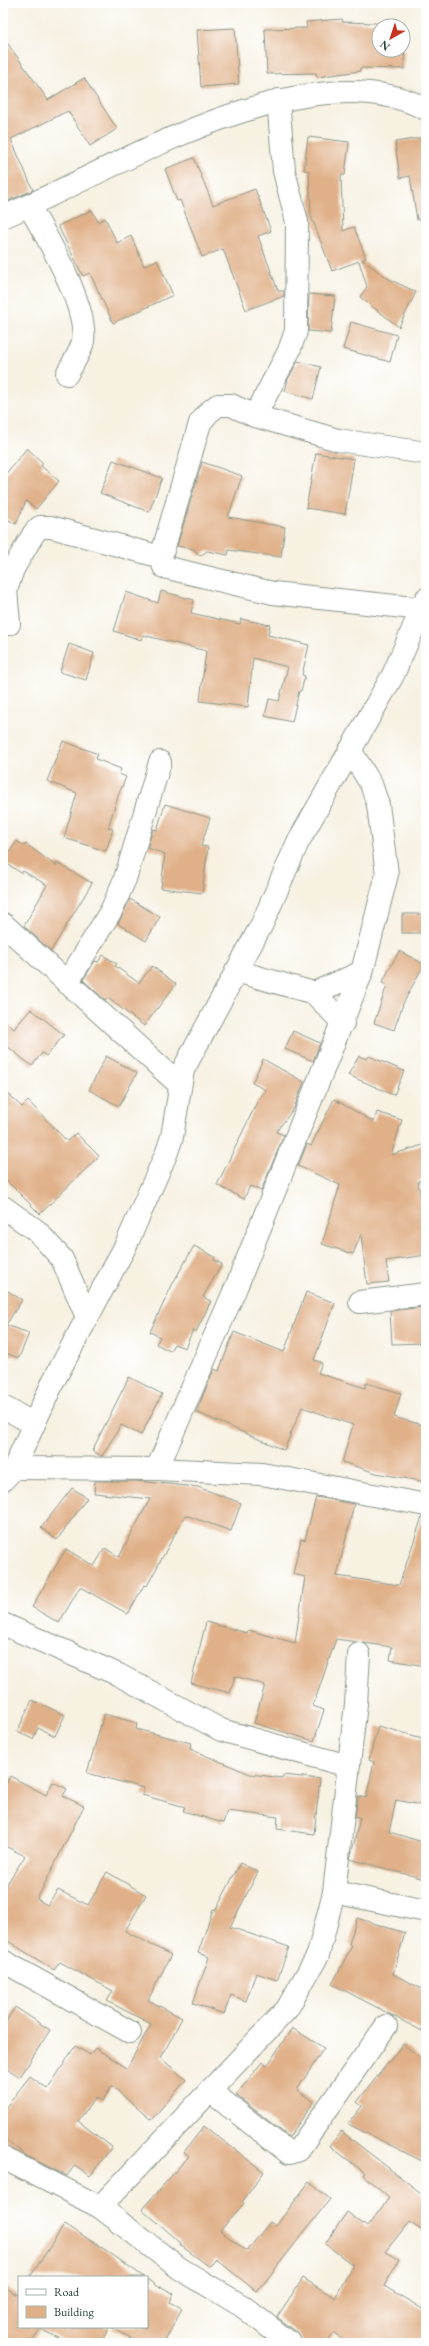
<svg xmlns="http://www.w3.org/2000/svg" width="429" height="2346" font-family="'EB Garamond',serif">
  <rect width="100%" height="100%" fill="#fff"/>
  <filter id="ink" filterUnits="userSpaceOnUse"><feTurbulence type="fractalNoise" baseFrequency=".025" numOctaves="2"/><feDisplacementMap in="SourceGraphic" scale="8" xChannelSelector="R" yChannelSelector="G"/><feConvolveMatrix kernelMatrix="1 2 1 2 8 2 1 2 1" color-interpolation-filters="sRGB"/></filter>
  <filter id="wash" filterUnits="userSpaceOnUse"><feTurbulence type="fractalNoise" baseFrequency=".012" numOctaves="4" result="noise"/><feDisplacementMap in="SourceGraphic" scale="16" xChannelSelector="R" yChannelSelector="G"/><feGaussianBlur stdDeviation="0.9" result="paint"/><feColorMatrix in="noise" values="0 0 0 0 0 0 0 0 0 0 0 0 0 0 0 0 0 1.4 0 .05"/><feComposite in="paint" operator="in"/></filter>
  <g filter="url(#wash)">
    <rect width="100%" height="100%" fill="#f7f1e2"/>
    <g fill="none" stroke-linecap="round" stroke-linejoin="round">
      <path stroke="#55b3d3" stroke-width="6" d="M425,3L426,4"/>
    </g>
    <g id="blocks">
      <g fill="#e0b189" fill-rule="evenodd">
        <path d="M342,19L343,22L405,24L404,69L360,68V71L317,77L316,73L267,74L265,29L307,28L306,22ZM379,26H403V50H379Z"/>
        <path d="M235,28L239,84L201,87L197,30Z"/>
        <path d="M3,37L48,100L84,78L117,129L90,146L68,111L11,139L33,190L3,203Z"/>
        <path d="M308,137L349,142L345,175H341L343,231L354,227L366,258L362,260L391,280L416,292L399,327L360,297L367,287L359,261L332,271L311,216L309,171L304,170Z"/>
        <path d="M426,137V219L417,220L410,176L400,178L395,142Z"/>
        <path d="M194,158L213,205L255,189L271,231L258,236L278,291H284V296L246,310L223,249L202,257L180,200L177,201L165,169Z"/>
        <path d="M92,210L98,222L105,218L117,243L131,236L144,266L157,260L173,295L113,323L90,273L83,276L58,226Z"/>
        <path d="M309,294L335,296L331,333L308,331Z"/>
        <path d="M351,322L397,335L390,362L343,349Z"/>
        <path d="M298,361L321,367L313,399L285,391L288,379Z"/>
        <path d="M27,448L43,463L41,466L59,481L36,509L26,501L16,524L3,517V477Z"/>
        <path d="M316,453L354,459L345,514L306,508Z"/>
        <path d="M113,460L162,478L149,512L100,493Z"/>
        <path d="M202,462L242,476L228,517L285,527L281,557L229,550L228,555L207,551L200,556L194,549L177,546Z"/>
        <path d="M161,591L194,600L191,613L240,624L241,619L270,625L268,635L309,645L302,675L305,676L301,691H299L292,722L265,716L269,699L279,701L288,667L253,658L248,707L200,701L206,651L143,635L141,640L114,631L126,592L158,603Z"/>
        <path d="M69,644L94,653L86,680L60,672Z"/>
        <path d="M63,741L98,754L96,759L121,769L119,774L126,777L118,796L108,828L113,829L106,851L64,838L77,793L47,781Z"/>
        <path d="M165,804L210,818L201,846L208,847L202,893L161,888L165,854L147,848L153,829L157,830Z"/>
        <path d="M17,841L24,846L26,844L56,866L57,863L92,883L51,951L24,926L47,885L23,871L21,873L3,861Z"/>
        <path d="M130,899L160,917L146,941L118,924Z"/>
        <rect x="402" y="914" width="24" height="19"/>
        <path d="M399,951L424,964L403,1004L394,1030L374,1023L387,985L382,983Z"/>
        <path d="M103,955L117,964L115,966L139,983L152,966L176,984L144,1026L108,998L105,1000L83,980L95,961L98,962Z"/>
        <path d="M31,1009L64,1035L46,1056L42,1053L32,1066L3,1043V1020L14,1029Z"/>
        <path d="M293,1031L320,1043L313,1061L285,1049Z"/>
        <path d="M106,1056L137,1073L119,1106L89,1090Z"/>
        <path d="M359,1056L367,1059L369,1056L404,1071L394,1095L348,1075Z"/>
        <path d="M263,1059L304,1082L294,1108L276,1132L284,1135L261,1191L250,1186L244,1199L217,1185L258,1100L266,1090L252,1083Z"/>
        <path d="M3,1090L22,1107L28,1101L67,1141L76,1133L99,1156L40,1214L3,1177Z"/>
        <path d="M334,1099L374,1122L377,1112L402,1120L391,1155L426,1144V1179L418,1181L426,1236V1255L386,1261L389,1282L367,1284L361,1234L353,1254L322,1244L340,1185L298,1166L307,1144L311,1146Z"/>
        <path d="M194,1246L215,1257L214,1260L222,1264L203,1297L211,1301L196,1332L193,1330L185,1348L174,1344L170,1351L156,1344L160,1337L150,1332L173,1283Z"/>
        <path d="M3,1288L22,1300L6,1325L29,1333L19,1358L3,1352Z"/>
        <path d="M306,1292L335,1303L314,1360L322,1363L318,1373L365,1388L366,1383L401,1393L394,1417L426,1426V1482L376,1473L342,1462L353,1425L302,1407L284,1450L196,1412L214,1369L219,1371L234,1332L284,1352Z"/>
        <path d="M423,1307L425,1343L392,1344L390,1311Z"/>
        <path d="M129,1377L162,1394L141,1435L121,1425L102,1456L92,1451Z"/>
        <path d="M95,1481H136L198,1487L241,1503L231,1531L185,1515L147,1586L144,1585L128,1614L80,1587L59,1623L32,1607L66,1549L94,1566L105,1548L119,1557L150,1499L94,1493Z"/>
        <path d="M72,1488L87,1498L57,1540L41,1528Z"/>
        <path d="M316,1497L354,1504L337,1576L399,1585L422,1517H426V1666L390,1660L392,1647L336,1639L313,1706L324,1710L314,1741L254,1723L265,1685L235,1676L230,1693L191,1683L206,1622L247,1633L248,1630L295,1643L305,1577L293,1574L301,1539L305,1540Z"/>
        <path d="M32,1700L65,1715L55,1736L38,1728L33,1739L17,1732Z"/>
        <path d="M104,1714L137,1723L136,1729L191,1743L190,1749L250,1774L283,1778V1775L320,1779L314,1834L277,1829L278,1817L227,1811L223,1823L183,1811L185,1807L142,1795L144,1788L87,1773Z"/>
        <path d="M378,1726L426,1739V1806L396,1800L389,1832L426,1843V1871L424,1879L350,1859L360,1818L355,1816L358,1796L366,1798L374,1762L369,1760Z"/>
        <path d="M10,1776L46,1795L53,1782L67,1789L63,1796L84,1806L37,1899L47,1905L58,1890L88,1905L107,1872L146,1895L125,1931L171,1955L148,2000L182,2018L161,2058L186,2080L151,2120L112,2086L102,2101L96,2097L78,2121L112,2147L90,2176L75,2165L67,2176L27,2156L3,2138V2111L30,2076L48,2089L75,2046L90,2055L95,2048L127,2068L151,2024L107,2001L113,1991L60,1962L54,1970L3,1938V1890L25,1856L3,1845V1791Z"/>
        <path d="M240,1863L258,1872L230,1927L289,1947L277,1980L256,1973L246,2001L231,1995L224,2014L193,2003L209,1957L198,1953L213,1909L216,1910Z"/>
        <path d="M357,1918L405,1933L393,1974L426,1991V2033L332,1984L352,1946L349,1944Z"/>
        <path d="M15,2007L50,2030L20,2077L3,2066V2026Z"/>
        <path d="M292,2028L324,2048L297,2090L314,2102L289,2137L236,2095L262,2062L267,2066Z"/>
        <path d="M403,2044L426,2062V2163L348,2124L362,2106L357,2102Z"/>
        <path d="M204,2126L264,2172L242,2202L244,2203L220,2231L247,2251L270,2222L276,2226L309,2182L330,2199L257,2292L216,2259L210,2267L180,2245L181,2243L142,2209L189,2156L184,2152Z"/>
        <path d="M341,2131L426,2197V2233L409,2222L385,2252L399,2259L384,2286L426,2311V2343H347L334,2333L327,2343H302L298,2333L277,2317L303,2278L335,2298L353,2265L325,2244L347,2212L367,2227L389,2198L363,2175L365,2173L330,2146Z"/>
        <path d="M65,2224L104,2249L144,2277H30Z"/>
        <path d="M147,2279L159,2288L160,2286L174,2294L170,2302L182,2308L164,2343H140L111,2327H147Z"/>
        <path d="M3,2286L19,2296V2327H109L101,2343H69L40,2329L31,2343H3Z"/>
      </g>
    </g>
  </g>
  <g filter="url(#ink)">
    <use href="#blocks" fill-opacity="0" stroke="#8b978b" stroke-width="1"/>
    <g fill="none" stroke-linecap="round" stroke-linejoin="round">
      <g stroke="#8b978b" stroke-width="24">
        <g id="minor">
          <path d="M29,206C47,237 88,306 83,341C81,352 72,364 67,374"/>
          <path d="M3,217C114,170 307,47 426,109"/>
          <path d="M255,416L289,351L296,331L297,222L284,171L278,100"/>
          <path d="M423,609L273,593L164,567L161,557L200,423L209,412L218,405H231L255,416L338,440L426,453"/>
          <path d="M9,624L6,590L13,569L34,533L40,527H51L161,557"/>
          <path d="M3,924L180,1085"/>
          <path d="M236,971L314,993L343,1023"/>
          <path d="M67,983L111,911L125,879L160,762"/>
          <path d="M314,993L362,972"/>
          <path d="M3,1207L37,1231L62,1259L87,1317"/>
          <path d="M360,1302L426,1294"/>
          <path d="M3,1407L34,1424"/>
          <path d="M14,1468L157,1469L262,1474L426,1505"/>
          <path d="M157,1469L237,1285L362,972L387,874L378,805L371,784L350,750"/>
          <path d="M3,1480L14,1468L54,1380L126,1245L167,1152L172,1137L183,1070L262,924L298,842L393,675L426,599"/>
          <path d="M3,1624L119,1675L221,1730L348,1766"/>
          <path d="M334,1892L426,1911"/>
          <path d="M3,1961L130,2032"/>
          <path d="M210,2091L289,2153L298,2150L386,2026"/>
          <path d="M3,2158L100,2207L287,2009L318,1955L334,1892L356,1704L359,1654"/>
          <path d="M100,2207L179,2268L242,2306L290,2343"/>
        </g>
      </g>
      <use href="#minor" stroke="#fff" stroke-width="22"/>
    </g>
  </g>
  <rect width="429" height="2346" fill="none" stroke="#fff" stroke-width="16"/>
  <rect x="18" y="2276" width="130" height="52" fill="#ffffff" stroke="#a5b1ae"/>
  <rect x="26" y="2289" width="20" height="6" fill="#ffffff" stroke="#a5b1ae"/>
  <text x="54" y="2296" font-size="12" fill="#1f3d34">Road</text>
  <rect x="26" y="2306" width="20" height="12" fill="#e0b189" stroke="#a5b1ae"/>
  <text x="54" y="2316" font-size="12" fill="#1f3d34">Building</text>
  <g transform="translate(391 38) rotate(219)"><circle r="19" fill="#ffffff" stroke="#a5b1ae"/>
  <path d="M0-3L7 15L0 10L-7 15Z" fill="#c8321e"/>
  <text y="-6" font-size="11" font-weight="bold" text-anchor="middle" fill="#1f3d34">N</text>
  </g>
</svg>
